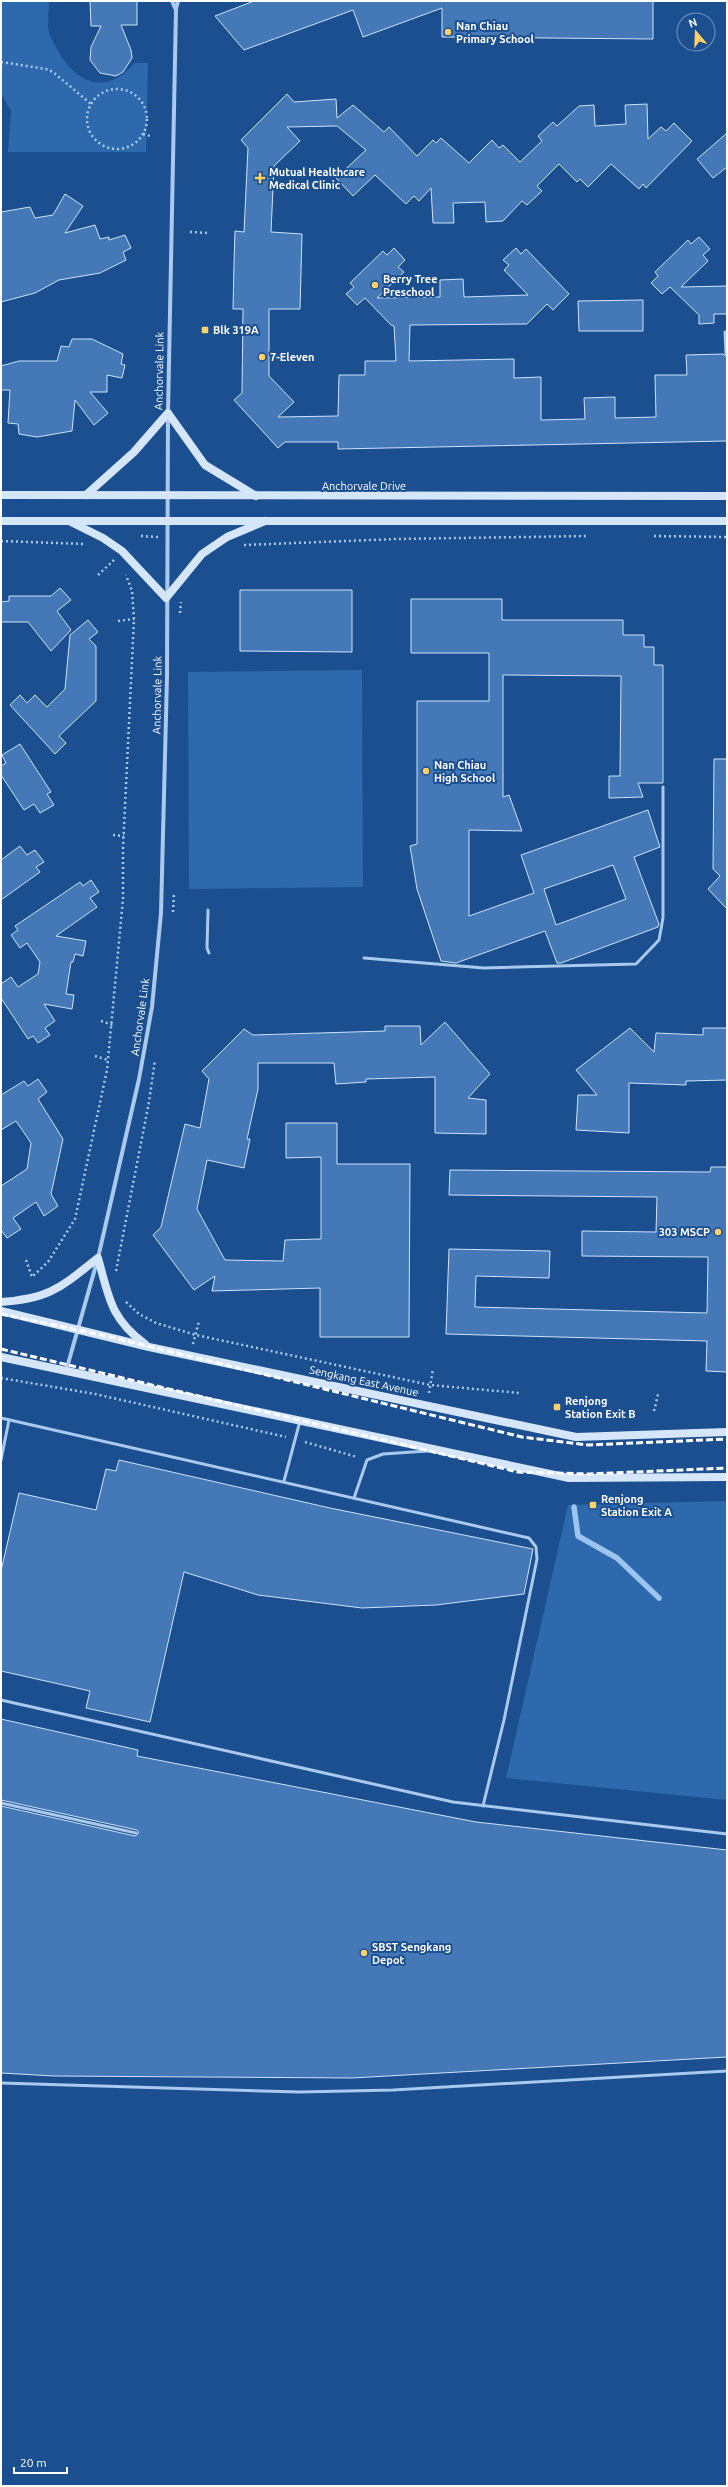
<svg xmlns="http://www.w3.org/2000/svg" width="728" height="2487" font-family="Ubuntu,sans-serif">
  <rect width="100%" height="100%" fill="#1b4f8f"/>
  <g fill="#2e69ad">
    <path d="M1,1H49C49,10 47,23 49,32C50,37 55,44 57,49C75,83 107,97 134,63H148L146,152H8L11,111L1,93Z"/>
    <path d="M362,670L363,887L189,889L188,672Z"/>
    <path d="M727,1501V1800L506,1778L568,1505Z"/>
  </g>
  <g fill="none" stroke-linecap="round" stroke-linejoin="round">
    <path stroke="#9cc4f0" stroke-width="5.5" d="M574,1507L578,1536L617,1558L659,1598"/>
  </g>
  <g fill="#4478b7" stroke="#cfe3fa" fill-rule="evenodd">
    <path d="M90,1H137V25H121L131,50L132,58L123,72L116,76L100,73L90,60L91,47L101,26H91Z"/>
    <path d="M254,1H653V39L442,37V8L363,37L353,10L244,50L215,16Z"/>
    <path d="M287,94L294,102L336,99L337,118L353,105L384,132L389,127L417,156L433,140L436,143L441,138L469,163L492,140L499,148L503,145L520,162L542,141L538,136L553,122L557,126L579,106L594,105L595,126L626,124L625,105L647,104L648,139L661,127L666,131L674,123L692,141L646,188L643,184L639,189L611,164L588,187L580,179L577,182L559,164L537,186L542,191L527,205L522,201L503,221L486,222L485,202L453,203L454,223H433L431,188L419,201L414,196L406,204L375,175L353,196L336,178L366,150L337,126L287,127L300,141L274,166L271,232L302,234L300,309H269V376L294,402L278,417L338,416L339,375H365V361H396L394,326L391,325L365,298L357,305L346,294L354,287L350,283L383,251L387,255L394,248L405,260L398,267L404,272L377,298L440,297V280L463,279L464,297L528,295L504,270L509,265L503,260L516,248L521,254L526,249L569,294L553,310L547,304L527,324L410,325L409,361L514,359V378L541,377V420L585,419L584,398L615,397V418L656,417L655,375H687L686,355L723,354L727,357V441L338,449V442H285L278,448L234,400L242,393L243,309H233L234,263L235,231L244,232L248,148L241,140Z"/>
    <path d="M727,133V167L713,178L697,159Z"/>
    <path d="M65,194L83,206L65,233L95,225L100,239L109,237V240L125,235L131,248L123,252L126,260L100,273L59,280L35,293L1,302V212L30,207L35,218L53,215Z"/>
    <path d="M699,237L710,249L703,255L708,261L681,287L727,286V314H714V323L699,324V315L670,287L662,294L651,283L658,276L655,272L688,240L691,244Z"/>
    <path d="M643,300V331H579L578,301Z"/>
    <path d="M72,339H92L123,354L121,364L125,365L122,378L107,375V392H90L108,413L94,425L75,400L72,431L37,437L19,434L18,424L8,423L10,390H1V366L19,361H57L61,346L69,347Z"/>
    <path d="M60,588L71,600L57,611L71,630L51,651L28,622H1V602L9,601V596H51Z"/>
    <path d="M240,590H352V652L240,651Z"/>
    <path d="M411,599H502V620H623V635H644V647H654V665H663V783H638L643,797L609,798V776H620L621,676L503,675V797L509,795L522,831L469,830V916L534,893L521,855L648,810L660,847L634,857L659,924L658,927L561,963H557L545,931L456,963L441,961L417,889L410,846L417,844V701H489V653H411ZM613,865L626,899L556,925L544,889Z"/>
    <path d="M88,620L98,632L89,639L96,646V701L59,736L66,743L55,754L10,705L20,695L27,703L35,695L47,707L65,689L70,635Z"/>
    <path d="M20,744L51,792L47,794L54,805L40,813L34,804L24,810L1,775V766L6,763L2,755Z"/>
    <path d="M714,759H727V909L708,889L720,876L713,869Z"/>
    <path d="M20,846L27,855L35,850L44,862L36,867L40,872L1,900V860Z"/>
    <path d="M91,880L99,892L90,898L97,907L56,936L86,941L83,956L75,954L73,962H71L66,994L74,995L72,1009L44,1004L55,1021L45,1028L50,1035L38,1043L33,1036L28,1039L1,998V984L11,977L18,987L38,974L40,962L27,943L20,948L11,935L18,930L15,926L80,882L83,886Z"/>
    <path d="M445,1022L490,1074L468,1098L486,1100V1134L435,1133V1077L366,1079V1082L336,1084L334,1063H258V1089L247,1139H250L244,1168L207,1160L197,1209L225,1260L283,1261L285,1240L321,1239V1157L286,1158V1123H337V1164H410L409,1337H320V1288L212,1291L215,1276L194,1290L153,1235L161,1227L185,1124L200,1128L209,1079L202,1071L244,1029L253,1035L385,1031V1026H420L421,1045Z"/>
    <path d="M630,1028L654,1052L656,1033L703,1035V1028H727V1080L686,1081V1085L629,1083V1133L576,1130L578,1095H597L576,1070Z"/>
    <path d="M38,1079L47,1092L38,1099L63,1139L51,1194L58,1206L44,1216L36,1202L13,1218L21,1229L7,1238L1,1230V1186L27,1169L31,1143L16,1121L1,1130V1095L24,1081L28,1086Z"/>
    <path d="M711,1167H727V1372L706,1371L707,1341L446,1334L449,1249L550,1251L549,1278L476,1276L475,1307L707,1313L708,1257L582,1256V1231L656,1232L657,1197L449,1195L450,1170L710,1172Z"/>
    <path d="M119,1460L330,1508L533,1549L524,1594L436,1605L362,1608L258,1595L184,1572L150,1722L86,1708L90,1691L1,1671V1571L19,1493L96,1510L106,1469L116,1471Z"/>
    <path d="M1,1719L138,1750L137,1756L476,1822L727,1850V2057L352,2078L54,2076L1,2073V1806L135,1836L139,1833L137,1830L1,1800Z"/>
  </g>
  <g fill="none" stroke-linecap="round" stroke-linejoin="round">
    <g stroke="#a9c9ee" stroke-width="2.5" stroke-dasharray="2 3" stroke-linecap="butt">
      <path d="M1,62L46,69L53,72L91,104"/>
      <circle cx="117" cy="119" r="30"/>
      <path d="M143,134L150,136"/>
      <path d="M190,232L209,233"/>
      <path d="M141,536L158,537"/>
      <path d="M654,536L727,537"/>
      <path d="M1,541L84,544"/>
      <path d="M244,545L397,539L587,536"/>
      <path d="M98,575L114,560"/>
      <path d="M180,613L181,602"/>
      <path d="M118,621L134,619"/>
      <path d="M113,835L124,836"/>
      <path d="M173,912L174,893"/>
      <path d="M101,1021L113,1025"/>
      <path d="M95,1056L108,1060"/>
      <path d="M26,1260L32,1277L48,1262L75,1219L107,1070L123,899V848L134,619L132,591L126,575"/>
      <path d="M116,1271L149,1102L155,1060"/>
      <path d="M126,1302L139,1314L156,1323L196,1335L430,1385L520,1393"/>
      <path d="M193,1344L199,1321"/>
      <path d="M1,1378L95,1394L286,1437"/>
      <path d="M429,1393L433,1369"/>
      <path d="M654,1411L658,1394"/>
      <path d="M305,1442L357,1457"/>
    </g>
    <g stroke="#a9c9ee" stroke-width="3">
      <path d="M725,332L726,354"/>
      <path d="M208,910L207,948L209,953"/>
      <path d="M364,958L484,968L636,964L659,940L663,918V787"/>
      <path d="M1,1418L529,1538L536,1547L537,1559L504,1720L483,1806"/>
      <path d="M1,1460L9,1420"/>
      <path d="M284,1481L300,1421"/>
      <path d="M354,1498L367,1460L383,1454L428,1451"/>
      <path d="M1,1700L453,1802L727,1834"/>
      <path d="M1,1803L136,1833"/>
      <path d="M1,2083L299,2092L393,2090L727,2071"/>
    </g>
    <g stroke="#a9c9ee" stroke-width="4">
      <path d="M172,1L175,8"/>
      <path d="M66,1371L98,1258L139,1079L152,1007L161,913L167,677L168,413L176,9L178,1"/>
    </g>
    <g stroke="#d6e6fa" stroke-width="8">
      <path d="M1,495L727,496"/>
      <path d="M86,495L134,452L168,413L205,465L256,496"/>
      <path d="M1,521H727"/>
      <path d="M71,522L103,538L122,551L166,598L202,554L227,537L265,521"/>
      <path d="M1,1302C50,1299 61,1287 98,1258C109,1297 110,1318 145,1344"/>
      <path d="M1,1311L149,1347L576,1437L727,1432"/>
      <path d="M1,1357L569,1478L727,1477"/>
    </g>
    <g stroke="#fff" stroke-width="3" stroke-dasharray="7 3" stroke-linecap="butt">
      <path d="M1,1314L102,1335L522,1437L588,1445L727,1439"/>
      <path d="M1,1349L518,1472L589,1474L727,1468"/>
    </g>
  </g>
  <g fill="#ffd166" stroke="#1b4f8f" stroke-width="1.5">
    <circle cx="448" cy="32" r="4"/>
    <path d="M258 172h4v4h4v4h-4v4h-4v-4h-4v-4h4z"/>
    <circle cx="375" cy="285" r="4"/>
    <rect x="201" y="326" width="8" height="8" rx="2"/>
    <circle cx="262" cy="357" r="4"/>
    <circle cx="426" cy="771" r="4"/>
    <circle cx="718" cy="1232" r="4"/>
    <rect x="553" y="1403" width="8" height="8" rx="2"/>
    <rect x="589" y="1501" width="8" height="8" rx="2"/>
    <circle cx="364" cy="1953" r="4"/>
  </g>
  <g text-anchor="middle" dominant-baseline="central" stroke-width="4" stroke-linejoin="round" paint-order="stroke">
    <g font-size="11" font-weight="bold" fill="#fff" stroke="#1b4f8f" text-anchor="start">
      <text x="456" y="26">Nan Chiau<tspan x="456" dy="13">Primary School</tspan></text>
      <text x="269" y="172">Mutual Healthcare<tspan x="269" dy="13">Medical Clinic</tspan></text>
      <text x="383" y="279">Berry Tree<tspan x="383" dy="13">Preschool</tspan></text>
      <text x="213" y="330">Blk 319A</text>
      <text x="270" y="357">7-Eleven</text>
      <text x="434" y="765">Nan Chiau<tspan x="434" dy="13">High School</tspan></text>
      <text x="710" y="1232" text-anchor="end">303 MSCP</text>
      <text x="565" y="1401">Renjong<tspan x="565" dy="13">Station Exit B</tspan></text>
      <text x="601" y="1499">Renjong<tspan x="601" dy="13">Station Exit A</tspan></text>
      <text x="372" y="1947">SBST Sengkang<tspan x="372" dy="13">Depot</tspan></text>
    </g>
    <g font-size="11" fill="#fff" stroke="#1b4f8f">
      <text transform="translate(159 371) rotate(-89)">Anchorvale Link</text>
      <text x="364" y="486">Anchorvale Drive</text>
      <text transform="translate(157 695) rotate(-89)">Anchorvale Link</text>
      <text transform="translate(140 1017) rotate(-82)">Anchorvale Link</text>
      <text transform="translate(364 1381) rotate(12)">Sengkang East Avenue</text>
    </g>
  </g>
  <rect width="728" height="2487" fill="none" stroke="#ffffff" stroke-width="4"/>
  <g transform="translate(696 32) rotate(341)"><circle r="19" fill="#1b4f8f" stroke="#7695bc"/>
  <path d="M0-3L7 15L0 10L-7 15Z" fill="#ffd166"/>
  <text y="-6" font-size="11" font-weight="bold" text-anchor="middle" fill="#ffffff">N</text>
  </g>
  <path d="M14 2467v6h53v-6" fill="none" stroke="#ffffff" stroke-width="2"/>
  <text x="20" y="2467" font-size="12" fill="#ffffff" stroke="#1b4f8f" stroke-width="3" paint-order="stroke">20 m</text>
</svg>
